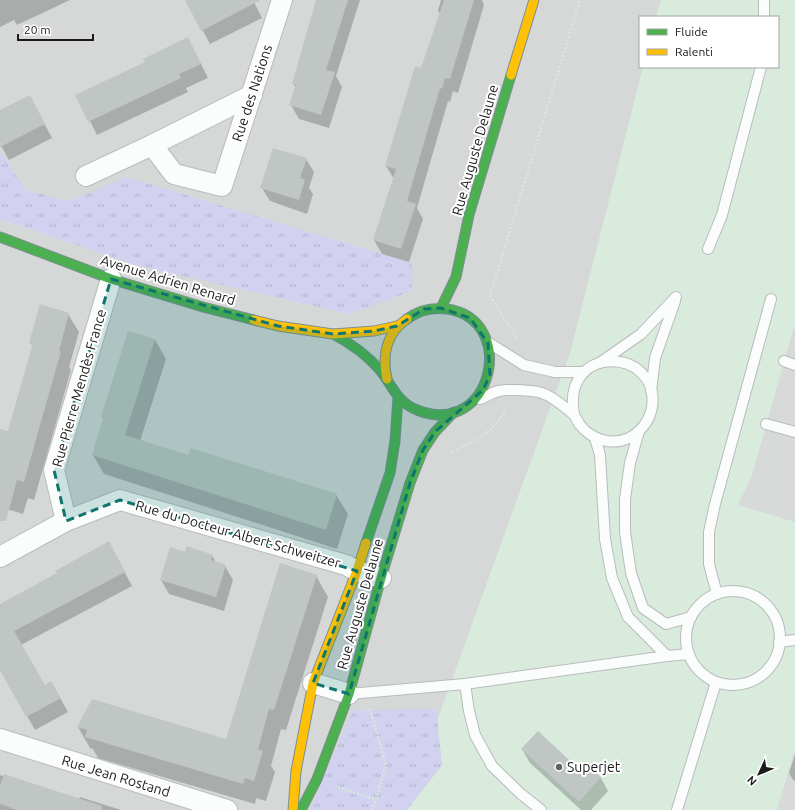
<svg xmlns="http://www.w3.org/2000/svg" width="795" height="810" font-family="Ubuntu,sans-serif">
  <defs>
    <pattern id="park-tufts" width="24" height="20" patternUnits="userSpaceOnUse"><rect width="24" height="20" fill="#d2d1f0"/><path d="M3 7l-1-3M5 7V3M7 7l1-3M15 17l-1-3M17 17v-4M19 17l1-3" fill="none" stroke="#b4b3cd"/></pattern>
  </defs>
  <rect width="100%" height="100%" fill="#e3e9e8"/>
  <path fill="#d5d8d7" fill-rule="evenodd" d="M0,0H795V810H0ZM640,17H778V67H640Z"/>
  <path fill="#d8ebdc" d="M661,0H795V810H407L442,765L437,721L570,353L643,67H778V17H656Z"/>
  <g fill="url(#park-tufts)">
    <path d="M0,150L26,190L69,201L127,177L412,263V291L350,314L139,266L0,219Z"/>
    <path d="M436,709L442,765L407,810H310L353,710Z"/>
  </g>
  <g fill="#d7dad9">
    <path d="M795,323V522L738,505L752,475Z"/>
    <path d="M795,750V810H777L788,773Z"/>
  </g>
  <g fill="#0003">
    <path d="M0,0H70L17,25L14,20L0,27Z"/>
    <path d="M193,0H253L262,18L210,44L188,3Z"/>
    <path d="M318,0H360L336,76L342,87L329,128L299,119L291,105L296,88L293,83Z"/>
    <path d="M441,0H482L484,5L458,93L453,91L450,102L448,101L417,208L423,219L409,262L382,254L374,240L394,179L386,166L422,70L440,14L438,10Z"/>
    <path d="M195,52L208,78L186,88L188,92L97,135L77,95Z"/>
    <path d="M37,110L52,138L9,160L0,144V111Z"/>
    <path d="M306,159L314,172L309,188L313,194L307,214L270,201L262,188Z"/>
    <path d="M68,314L79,332L69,367L71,370L34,500L28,498L23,514L0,507V430L8,432L33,347L30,342Z"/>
    <path d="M128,332L155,340L166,359L140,441L189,457L336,495L348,514L337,549L104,474L93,455L104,420L102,417Z"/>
    <path d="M212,555L216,563L225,566L233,580L224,611L169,594L161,580Z"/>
    <path d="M116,556L132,586L21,645L45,686L51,682L68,712L35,730L0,668V605Z"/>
    <path d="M316,576L328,597L286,730L281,729L271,766L275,772L266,801L256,798L255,804L98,758L93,749L90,748L78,727L226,741Z"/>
    <path d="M522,749L581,772L588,766L601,778L608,791L591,810H581L530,763Z"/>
    <path d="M795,754V781L793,780L789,773Z"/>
    <path d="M0,775L79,799L80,797L121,810H0Z"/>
  </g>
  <g fill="#c0c6c4">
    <path d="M185,0H261L201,31Z"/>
    <path d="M316,0H348L326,70L335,72L321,115L289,105L296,84H292Z"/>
    <path d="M444,0H474L450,79L445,78L442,89L440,88L407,201L416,204L401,249L373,240L396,169L385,166L415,66L421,68Z"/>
    <path d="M188,37L201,64L179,74L181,78L88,122L75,95L145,62L143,59Z"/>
    <path d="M30,95L45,124L0,147V110Z"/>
    <path d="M273,148L307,158L300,178L305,180L299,200L260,188Z"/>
    <path d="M40,304L69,313L59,351H61L24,482L17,480L6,521H0V429L8,431L33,343H29Z"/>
    <path d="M128,331L155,339L125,435L188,455L191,448L337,494L326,530L92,455L103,418L101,417Z"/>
    <path d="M109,541L125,572L14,631L45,685L51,681L61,698L26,717L0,670V604L57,573L55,571Z"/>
    <path d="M187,546L213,555L211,560L226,565L216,597L160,580L170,547L185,552Z"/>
    <path d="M280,563L317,575L274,710L269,709L258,749L263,751L254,781L245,778L243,784L85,737L87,730L77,727L92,699L226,739Z"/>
    <path d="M538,731L581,771L588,765L601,777L579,802L521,749Z"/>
    <path d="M4,774L102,806V810H17L0,804V786Z"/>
  </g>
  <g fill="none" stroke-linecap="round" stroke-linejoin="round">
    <g stroke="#babcbc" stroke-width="12">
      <g id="lane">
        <path d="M764,0V17"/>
        <path d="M708,249L722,215L761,67"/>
        <path d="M489,343L524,365L555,372H584"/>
        <path d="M784,361L795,365"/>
        <path d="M601,362L641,334L676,297"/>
        <path d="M651,391L655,358L675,301"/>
        <path d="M480,399C486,397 493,392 499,391C508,389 537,390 544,394C551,396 566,408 572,413C576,416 577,421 580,425C592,440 612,446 629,438C641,432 650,420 652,407C661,348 561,342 574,414"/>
        <path d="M766,424L795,432"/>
        <path d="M639,431L630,463L625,499V532L631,573L643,608L666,624L691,617"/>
        <path d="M595,438L600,455L605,539L612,578L628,617L667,656"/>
        <circle cx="733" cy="638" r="47"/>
        <path d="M717,594L709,564V532L715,504L771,299"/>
        <path d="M779,642L795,640"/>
        <path d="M465,684L469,711L475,735L492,766L521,794L541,810"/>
        <path d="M349,694L465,684L667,656L689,654"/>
        <path d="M677,810L716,682"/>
      </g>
    </g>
    <g stroke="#babcbc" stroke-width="22">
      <g id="street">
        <path d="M152,145L174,174L222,186L282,0"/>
        <path d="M86,176L152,145L252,95"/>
        <path d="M66,521L54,470L111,279"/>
        <path d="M0,557L66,521L120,500L346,565L357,571L381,578"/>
        <path d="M313,683L349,694"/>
        <path d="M0,739L227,810"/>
      </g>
    </g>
    <g stroke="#7c8f92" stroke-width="11">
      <g id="fast">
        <path d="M0,237L111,279L203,307L254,320"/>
        <path d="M441,308L456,277L469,215L511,75"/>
        <path d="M333,334C350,343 366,354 379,369C392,384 396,402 417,410C493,440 519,319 447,309C432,307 419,310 407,319"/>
        <path d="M366,543L390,473L395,441L398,397"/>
        <path d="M301,810L317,779L349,694L381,578L410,483L423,450L435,432L454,412"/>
      </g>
    </g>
    <g stroke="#7c8f92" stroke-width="11">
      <g id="slow">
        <path d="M511,75L534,0"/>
        <path d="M254,320L278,326L333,334L374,331L397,326"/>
        <path d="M387,379C382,356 386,333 407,319"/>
        <path d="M293,810L296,771L313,683L357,571L366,543"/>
      </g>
    </g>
    <g stroke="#d7e9da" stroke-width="2.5" stroke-dasharray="2 2" stroke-linecap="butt">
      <path d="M517,338L490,296L580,0"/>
      <path d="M452,452C476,440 495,432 507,407"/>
      <path d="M370,709L386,765L376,800L371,810"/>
      <path d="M338,787L376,800"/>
    </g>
    <use href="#lane" stroke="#fbfcfc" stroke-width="10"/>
    <use href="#street" stroke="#fbfcfc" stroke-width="20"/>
    <use href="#fast" stroke="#4caf50" stroke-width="9"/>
    <use href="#slow" stroke="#ffc107" stroke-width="9"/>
  </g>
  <path fill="#0f766e" fill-opacity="0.2" stroke="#0f766e" stroke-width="3" stroke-dasharray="8 5" stroke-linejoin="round" d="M111,279L278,326L333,334L374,331L397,326L424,309L441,308L470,318L488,343L490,375L483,390L435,432L423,450L410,483L349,694L313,683L357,571L120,500L66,521L54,470Z"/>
  <circle fill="#616363" stroke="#fff" stroke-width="1.5" cx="559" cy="767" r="4"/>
  <g text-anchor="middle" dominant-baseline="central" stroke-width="4" stroke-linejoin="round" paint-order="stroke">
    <g font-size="14" fill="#1b1b1b" stroke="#fff">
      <text transform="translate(252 93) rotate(-72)">Rue des Nations</text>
      <text transform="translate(475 150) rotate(-74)">Rue Auguste Delaune</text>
      <text transform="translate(168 280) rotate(17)">Avenue Adrien Renard</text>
      <text transform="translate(79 388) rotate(-74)">Rue Pierre Mendès France</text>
      <text transform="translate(238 534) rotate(16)">Rue du Docteur Albert Schweitzer</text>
      <text transform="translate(360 604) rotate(-74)">Rue Auguste Delaune</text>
      <text transform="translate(116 776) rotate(17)">Rue Jean Rostand</text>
    </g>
    <g font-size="14" fill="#1b1b1b" stroke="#fff" text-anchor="start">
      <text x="567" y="767">Superjet</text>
    </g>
  </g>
  <rect x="639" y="16" width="140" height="52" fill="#ffffff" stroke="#a4a4a4"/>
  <rect x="647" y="29" width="20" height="6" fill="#4caf50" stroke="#a4a4a4"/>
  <text x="675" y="36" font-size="12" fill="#1b1b1b">Fluide</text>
  <rect x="647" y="49" width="20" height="6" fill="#ffc107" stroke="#a4a4a4"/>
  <text x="675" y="56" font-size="12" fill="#1b1b1b">Ralenti</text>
  <g transform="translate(759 774) rotate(226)" stroke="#ffffff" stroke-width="3" paint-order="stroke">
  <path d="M0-3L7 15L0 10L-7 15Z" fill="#1b1b1b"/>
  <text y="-6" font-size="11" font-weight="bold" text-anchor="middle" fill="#1b1b1b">N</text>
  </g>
  <path d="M18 34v6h75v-6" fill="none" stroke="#1b1b1b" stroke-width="2"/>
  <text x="24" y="34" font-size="12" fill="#1b1b1b" stroke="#ffffff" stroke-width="3" paint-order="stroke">20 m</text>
</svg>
